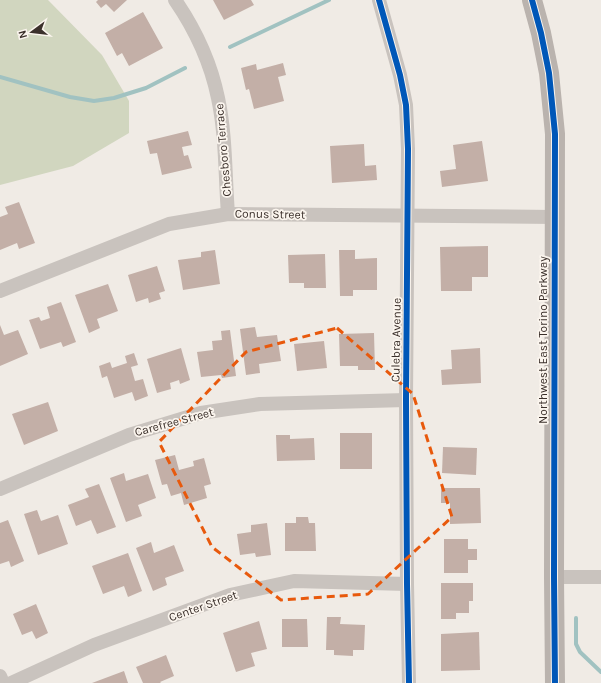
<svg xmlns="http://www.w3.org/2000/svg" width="601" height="683" viewBox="0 0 601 683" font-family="Karla,sans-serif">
  <rect width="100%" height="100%" fill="#f0ebe5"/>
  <!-- green -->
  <polygon fill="#d1d6bf" points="0,0 48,0 102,55 129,101 129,133 73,166 0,185"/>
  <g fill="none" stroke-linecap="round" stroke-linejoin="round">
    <!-- stream -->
    <g stroke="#a1c2c1" stroke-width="4">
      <polyline points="230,47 329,0"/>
      <polyline points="0,77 70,97 94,101 114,98 146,88 185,68"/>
      <polyline points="576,618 576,644 580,652 601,672"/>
    </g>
  </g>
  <!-- building -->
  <g fill="#c3afa7">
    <polygon points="98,0 127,0 114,12 106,4 101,8 96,2"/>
    <polygon points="213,0 251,0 254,5 224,20"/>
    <polygon points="143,12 163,48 129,66 122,53 117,56 105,33"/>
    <polygon points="283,63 286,75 278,77 284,101 254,109 249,89 246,90 241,68 256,64 257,70"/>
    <polygon points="188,131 192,145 182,147 184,156 188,155 192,168 162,175 157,153 150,154 147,141"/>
    <polygon points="482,141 488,181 442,187 440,171 456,169 453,145"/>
    <polygon points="364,144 365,166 376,165 377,180 332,183 330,146"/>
    <polygon points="19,202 35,243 19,249 17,243 0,250 0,217 8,214 5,207"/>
    <polygon points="488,246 488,277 472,277 472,291 441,291 440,247"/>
    <polygon points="215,250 220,284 183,290 178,260 201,257 201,252"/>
    <polygon points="339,250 355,250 355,259 377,258 377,290 353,290 353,296 340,296"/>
    <polygon points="325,254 326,288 304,288 304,283 289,283 288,255"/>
    <polygon points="157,266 165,291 159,293 161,299 149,303 148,298 136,302 128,275"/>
    <polygon points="108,284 118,311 97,319 100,328 89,333 75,295"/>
    <polygon points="61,302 76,342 63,347 61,342 40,349 29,320 39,317 41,321 50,318 47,307"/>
    <polygon points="0,325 4,335 18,330 28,354 0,366"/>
    <polygon points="255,327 257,337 277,335 281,361 259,364 260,373 246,375 240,329"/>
    <polygon points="230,330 236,376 222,378 221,375 201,377 197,352 213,350 212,341 222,340 221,331"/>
    <polygon points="374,333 375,370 358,370 358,366 340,366 339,334"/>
    <polygon points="324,341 327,368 297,371 294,344"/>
    <polygon points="181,348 190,380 180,384 179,380 170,383 171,389 157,393 147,359"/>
    <polygon points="480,348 481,383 442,385 441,370 452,369 451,350"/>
    <polygon points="134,353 138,365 131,367 135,381 143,379 148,396 135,401 132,392 114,398 107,376 102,378 99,366 110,362 112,368 127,363 125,356"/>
    <polygon points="48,402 58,431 24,445 12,414"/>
    <rect x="340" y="433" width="32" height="36"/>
    <polygon points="276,435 290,435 290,439 314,438 315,460 277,461"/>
    <polygon points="443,447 477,448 476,475 442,473"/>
    <polygon points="175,455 179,470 194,466 193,461 204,458 211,484 204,486 207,498 184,505 181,493 171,496 167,484 162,485 155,460"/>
    <polygon points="124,473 126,481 148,474 156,498 138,505 142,516 126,522 110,478"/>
    <polygon points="99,484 116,527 97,534 91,520 76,526 68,505 89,497 85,489"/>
    <polygon points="441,488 480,488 481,523 450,524 450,503 441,503"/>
    <polygon points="37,510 41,521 58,515 68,544 38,555 24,514"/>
    <polygon points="296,517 308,517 309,523 315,523 316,551 285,551 285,523 296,523"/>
    <polygon points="8,520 24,561 11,567 9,561 0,564 0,523"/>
    <polygon points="267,523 271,555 256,557 255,553 240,555 237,534 251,532 251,525"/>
    <polygon points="444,539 468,539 468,549 477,549 477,560 468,560 468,573 444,573"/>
    <polygon points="151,542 154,553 174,545 184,571 165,578 167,585 153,591 136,548"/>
    <polygon points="128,553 142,591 128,597 124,586 103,594 92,566"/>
    <polygon points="441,583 473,583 473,601 469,601 469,613 456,613 456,619 441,619"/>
    <polygon points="36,604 48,633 36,639 32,631 22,635 13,614"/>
    <polygon points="327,617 341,617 340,624 365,625 364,650 353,650 353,656 334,655 334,650 326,650"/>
    <polygon points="282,619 307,619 308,647 282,647"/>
    <polygon points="259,621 267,649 251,653 255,666 236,672 223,633"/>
    <polygon points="479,632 480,670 441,671 441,634"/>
    <polygon points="166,655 174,676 160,682 161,683 143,683 136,667"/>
    <polygon points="124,671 128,683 92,683"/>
  </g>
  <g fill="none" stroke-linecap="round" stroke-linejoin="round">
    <!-- street -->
    <g stroke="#c9c3be" stroke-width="14">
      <path d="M175,0c20,29 36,64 43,98 8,37 7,78 10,116"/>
      <polyline points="379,0 400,75 406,105 408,149 406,400 407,584 409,683"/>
      <polyline points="0,291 169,224 228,214 554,217"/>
      <polyline points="0,489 129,435 201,413 260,404 406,400"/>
      <polyline points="554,577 601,577"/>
      <polyline points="0,676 3,683"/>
      <polyline points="11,683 94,645 230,595 294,581 407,584"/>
    </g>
    <!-- secondary -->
    <polyline stroke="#bab3ae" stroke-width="20" points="532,0 541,33 549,73 555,134 554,577 555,683"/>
    <defs>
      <g id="cycleway">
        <polyline points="379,0 400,75 406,105 408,149 406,400 407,584 409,683"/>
        <polyline points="532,0 541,33 549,73 555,134 554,577 555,683"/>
      </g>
    </defs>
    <!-- cycleway casing -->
    <use href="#cycleway" stroke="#fbf5ee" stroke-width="8"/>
    <!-- cycleway -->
    <use href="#cycleway" stroke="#0057b8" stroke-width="6"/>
  </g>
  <!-- marked area -->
  <path fill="none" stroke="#e8590c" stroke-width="3" stroke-dasharray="8 5" stroke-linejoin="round" d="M337,328l76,66 39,123 -84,77 -87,6 -69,-53 -53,-105 87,-90z"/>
  <g text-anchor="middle" stroke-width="3.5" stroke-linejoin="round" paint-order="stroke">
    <!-- street labels -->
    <g font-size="12" fill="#3b302b" stroke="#fbf5ee">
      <text transform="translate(223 150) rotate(-95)" y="4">Chesboro Terrace</text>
      <text transform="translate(270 214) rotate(1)" y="4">Conus Street</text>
      <text transform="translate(396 340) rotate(-89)" y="4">Culebra Avenue</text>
      <text transform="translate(543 340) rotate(-90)" y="4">Northwest East Torino Parkway</text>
      <text transform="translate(174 422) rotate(-15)" y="4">Carefree Street</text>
      <text transform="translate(203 606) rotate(-19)" y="4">Center Street</text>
    </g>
  </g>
  <!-- north arrow -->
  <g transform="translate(32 32) rotate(255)" stroke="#fbf5ee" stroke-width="3" paint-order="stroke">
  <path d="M0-3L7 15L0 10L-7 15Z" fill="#3b302b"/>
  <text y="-6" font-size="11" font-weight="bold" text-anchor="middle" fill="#3b302b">N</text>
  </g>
</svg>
